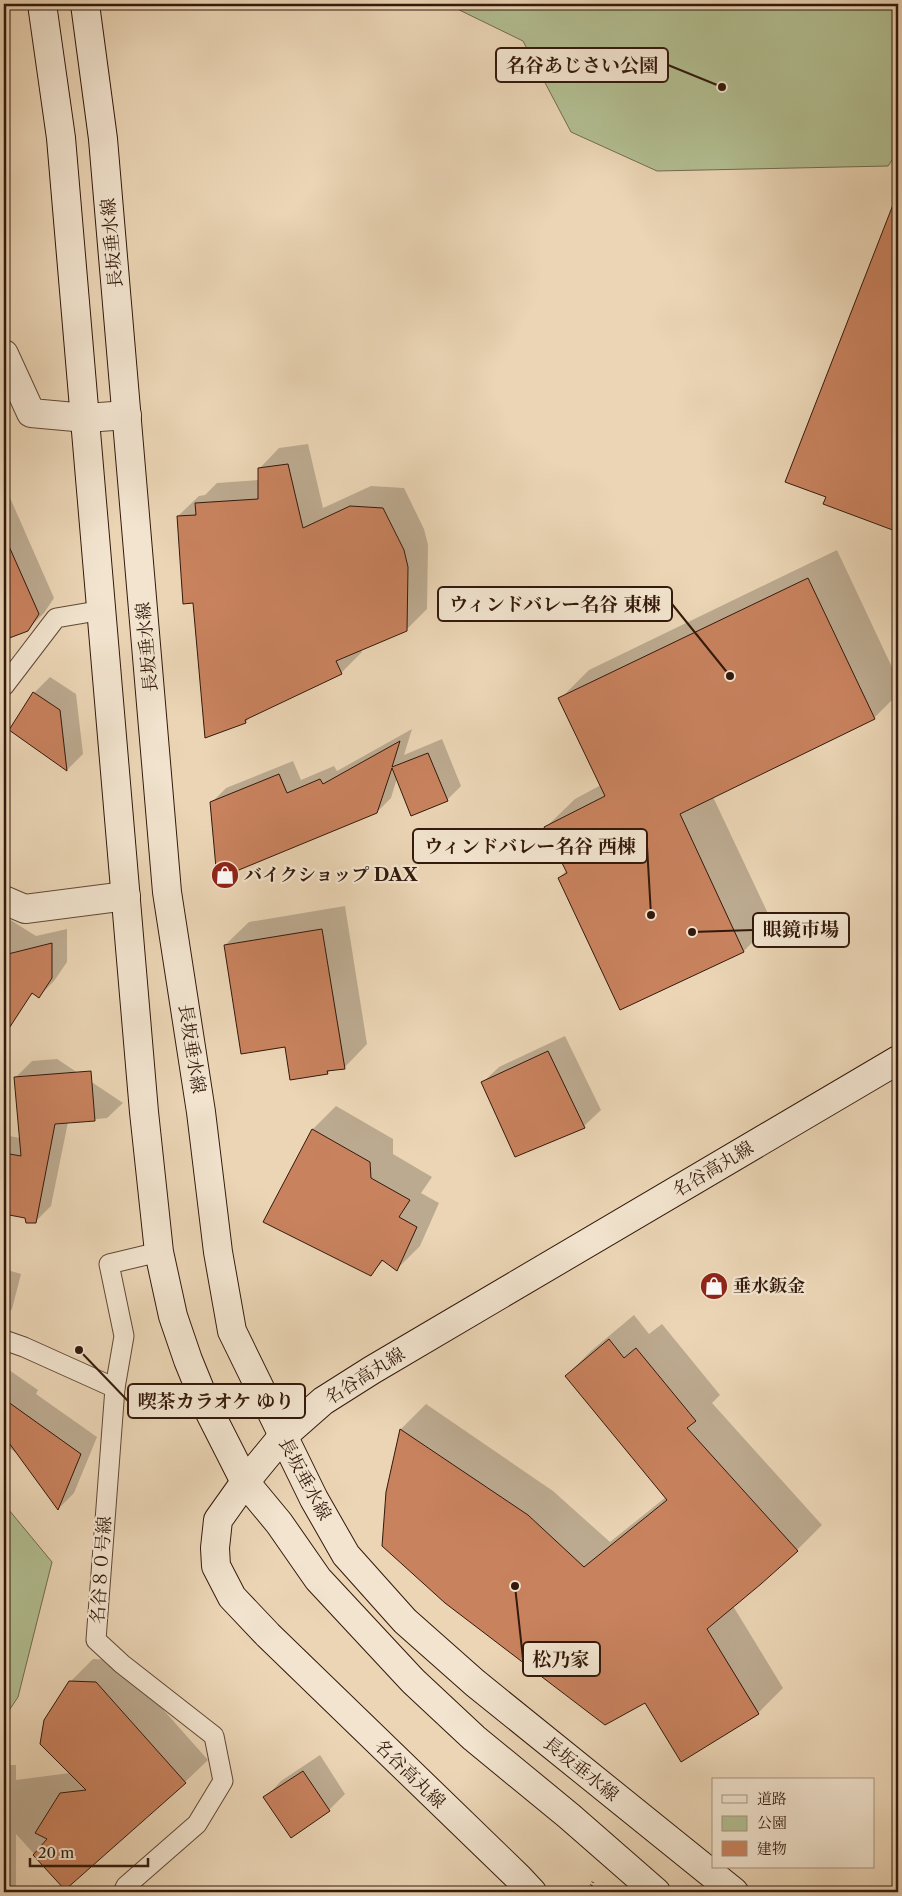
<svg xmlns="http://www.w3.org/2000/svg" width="902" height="1896" viewBox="0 0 902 1896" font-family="'Libre Caslon Text','Noto Serif JP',serif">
  <rect width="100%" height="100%" fill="#ebd5b5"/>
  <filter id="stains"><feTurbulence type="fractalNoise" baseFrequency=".004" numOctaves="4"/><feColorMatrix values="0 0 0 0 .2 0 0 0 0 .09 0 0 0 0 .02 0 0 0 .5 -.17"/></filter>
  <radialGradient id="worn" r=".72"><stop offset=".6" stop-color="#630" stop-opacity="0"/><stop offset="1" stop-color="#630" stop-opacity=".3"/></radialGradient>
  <!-- green -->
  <g fill="#b2be91" stroke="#726c4e">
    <polygon points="447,4 898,4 898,151 888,166 657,171 571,132 523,41"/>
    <polygon points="4,1504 52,1562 18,1697 4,1718"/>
  </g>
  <!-- shadow -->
  <g fill="#0003">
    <polygon points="898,198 898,531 825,503 896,201"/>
    <polygon points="308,444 323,508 371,486 404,488 424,529 428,545 427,609 406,630 360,649 362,652 341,673 253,714 246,722 206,737 194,602 178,516 199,496 205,495 217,483 259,480 259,469 279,448"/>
    <polygon points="4,484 54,598 44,613 28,629 4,639"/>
    <polygon points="837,550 898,680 898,694 874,718 713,797 772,922 744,951 621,1009 559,878 567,870 546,827 575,799 601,785 560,699 589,670"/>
    <polygon points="50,677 76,694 83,754 67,770 10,730 34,693"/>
    <polygon points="412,729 404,755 442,739 461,786 447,800 397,778 391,798 377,812 211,803 226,788 293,761 301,780 334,766 337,771"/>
    <polygon points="345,906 367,1044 344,1068 331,1070 327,1073 286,1046 225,945 249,922"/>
    <polygon points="4,916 36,936 67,929 67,962 54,981 39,996 34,993 28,998 4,981"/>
    <polygon points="565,1036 601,1110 584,1126 516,1156 482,1083 499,1067"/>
    <polygon points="57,1059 123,1103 107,1118 68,1122 51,1206 35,1222 27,1217 4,1213 4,1135 20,1138 16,1077 32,1061"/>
    <polygon points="336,1106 393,1139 393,1154 432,1177 421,1193 439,1203 420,1246 397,1269 384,1260 371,1274 313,1129"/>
    <polygon points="4,1269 21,1274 12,1309 4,1317"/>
    <polygon points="634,1315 649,1334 662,1324 720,1395 712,1403 822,1525 797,1550 733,1606 783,1688 758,1713 682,1760 646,1701 387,1493 401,1429 426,1404 553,1491 610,1542 666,1497 566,1376 591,1351"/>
    <polygon points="9,1370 38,1390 36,1394 97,1437 74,1493 59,1508 19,1455 4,1444 4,1375"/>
    <polygon points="93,1659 119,1660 208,1760 185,1782 65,1888 16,1834 16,1892 4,1892 4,1765 16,1765 16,1780 70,1773 70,1682"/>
    <polygon points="320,1755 345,1794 329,1810 265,1798 281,1781"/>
    <polygon points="898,1884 898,1892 890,1892"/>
  </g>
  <!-- building -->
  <g fill="#c8825e" stroke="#33190c">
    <polygon points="896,197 898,197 898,532 823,504 826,497 785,482"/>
    <polygon points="288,464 303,528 350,506 383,508 404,550 408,567 407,631 336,661 342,674 245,720 246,723 205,738 193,603 183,604 177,516 196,515 195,503 258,499 258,468"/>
    <polygon points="4,535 39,614 28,631 4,640"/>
    <polygon points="808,578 875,719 680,814 744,952 620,1010 558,878 567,873 544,827 605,796 558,698"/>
    <polygon points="33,692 60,710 67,771 9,730"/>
    <polygon points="400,741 392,767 428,753 448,801 411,816 392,768 377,813 217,879 210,802 279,774 287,793 320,779 323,784"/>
    <polygon points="322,929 345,1069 327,1071 328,1074 290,1080 285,1047 241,1054 224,945"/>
    <polygon points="52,943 52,978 39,998 32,993 4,1036 4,955"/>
    <polygon points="548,1051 585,1128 515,1157 481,1082"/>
    <polygon points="91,1071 95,1121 55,1124 36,1223 26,1223 25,1218 4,1214 4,1153 21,1156 14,1077"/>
    <polygon points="312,1129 370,1162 371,1178 410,1200 399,1217 417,1227 397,1271 382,1260 371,1276 263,1222"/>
    <polygon points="609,1339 624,1358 636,1348 696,1421 687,1428 798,1551 761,1584 707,1629 759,1714 681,1762 645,1703 605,1725 445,1603 382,1546 386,1492 400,1429 528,1515 584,1567 667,1500 565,1376"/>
    <polygon points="4,1399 81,1454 58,1510 4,1436"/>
    <polygon points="69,1681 96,1682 186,1783 65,1890 33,1855 47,1839 35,1833 60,1793 86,1790 40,1744 44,1720"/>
    <polygon points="303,1771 330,1811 291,1838 263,1797"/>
  </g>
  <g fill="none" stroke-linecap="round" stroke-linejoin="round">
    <defs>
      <g id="lane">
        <polyline points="4,686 56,618 103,610"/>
        <polyline points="4,1340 24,1347 115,1388"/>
        <polyline points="123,1892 126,1886 197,1824 223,1781 214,1736 122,1664 96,1640 115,1388 124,1336 109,1264 159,1252"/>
      </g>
      <g id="street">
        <polyline points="4,354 31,413 86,418 127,415"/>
        <polyline points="4,900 25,909 126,896"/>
      </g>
      <g id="secondary">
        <polyline points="42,4 61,138 144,1112 159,1252 173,1316 188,1360 208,1409 245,1482 279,1523 318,1579 413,1681 474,1738 569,1816 656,1892"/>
        <polyline points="85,4 103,139 167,892 201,1112 218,1252 232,1331 314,1499 346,1555 405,1621 475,1683 734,1892"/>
        <polyline points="532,1892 518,1877 268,1635 232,1597 216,1566 215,1548 218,1520 245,1482 282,1437 323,1401 372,1370 898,1060"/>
      </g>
    </defs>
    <!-- lane casing -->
    <use href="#lane" stroke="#614836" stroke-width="21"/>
    <!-- street casing -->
    <use href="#street" stroke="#614836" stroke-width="30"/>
    <!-- secondary casing -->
    <use href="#secondary" stroke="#33190c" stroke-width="30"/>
    <!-- path -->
    <polyline stroke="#33190c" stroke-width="3" stroke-dasharray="1 2.5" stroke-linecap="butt" points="588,1892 593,1882"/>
    <!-- lane -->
    <use href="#lane" stroke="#f2e4cf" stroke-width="19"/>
    <!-- street -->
    <use href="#street" stroke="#f2e4cf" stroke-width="28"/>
    <!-- secondary -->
    <use href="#secondary" stroke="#f2e4cf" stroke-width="28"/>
  </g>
  <!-- icons -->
  <defs>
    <symbol id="shop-disc" viewBox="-11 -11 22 22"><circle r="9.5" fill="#8f2418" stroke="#f2e4cf"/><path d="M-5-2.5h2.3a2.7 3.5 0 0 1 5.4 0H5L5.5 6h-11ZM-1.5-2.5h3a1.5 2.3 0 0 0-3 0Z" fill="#fff"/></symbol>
  </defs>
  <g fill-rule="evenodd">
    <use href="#shop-disc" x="209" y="859" width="32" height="32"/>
    <use href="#shop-disc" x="698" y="1270" width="32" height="32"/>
  </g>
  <g text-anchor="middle" stroke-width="4.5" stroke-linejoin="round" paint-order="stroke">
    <!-- street labels -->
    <g font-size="18" fill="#33190c" stroke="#f2e4cf">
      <text transform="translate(112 243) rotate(-95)" y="6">長坂垂水線</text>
      <text transform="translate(147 647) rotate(-95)" y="6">長坂垂水線</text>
      <text transform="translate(192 1049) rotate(81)" y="6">長坂垂水線</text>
      <text transform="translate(713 1169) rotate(-31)" y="6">名谷高丸線</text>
      <text transform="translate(365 1376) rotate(-32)" y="6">名谷高丸線</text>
      <text transform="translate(305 1479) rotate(62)" y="6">長坂垂水線</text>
      <text transform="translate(101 1570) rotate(-86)" y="6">名谷８０号線</text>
      <text transform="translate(581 1769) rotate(39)" y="6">長坂垂水線</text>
      <text transform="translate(410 1774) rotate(44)" y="6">名谷高丸線</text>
    </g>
    <!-- poi labels -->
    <g font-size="18" font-weight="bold" fill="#33190c" stroke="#f2e4cf" text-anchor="start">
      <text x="244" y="881">バイクショップ DAX</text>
      <text x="733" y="1292">垂水鈑金</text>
    </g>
  </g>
  <!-- callouts -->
  <path fill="none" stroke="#33190c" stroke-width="2" d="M722 87L668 65M730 676L672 604M651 915L647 846M692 932L753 930M79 1350L128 1401M515 1586L523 1659"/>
  <g fill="#33190c" stroke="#f2e4cf" stroke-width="2">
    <circle cx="722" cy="87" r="5"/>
    <circle cx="730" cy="676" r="5"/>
    <circle cx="651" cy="915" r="5"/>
    <circle cx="692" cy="932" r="5"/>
    <circle cx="79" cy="1350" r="5"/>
    <circle cx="515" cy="1586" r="5"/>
  </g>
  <g fill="#f2e4cf" stroke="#33190c" stroke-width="2">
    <rect x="496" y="48" width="172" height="34" rx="5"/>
    <rect x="438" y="587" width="234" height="34" rx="5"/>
    <rect x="413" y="829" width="234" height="34" rx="5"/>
    <rect x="753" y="913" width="96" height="34" rx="5"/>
    <rect x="128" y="1384" width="177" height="34" rx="5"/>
    <rect x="523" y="1642" width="77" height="34" rx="5"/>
  </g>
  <g font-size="19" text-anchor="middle" font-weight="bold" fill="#33190c">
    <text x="582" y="72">名谷あじさい公園</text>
    <text x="555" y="611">ウィンドバレー名谷 東棟</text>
    <text x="530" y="853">ウィンドバレー名谷 西棟</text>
    <text x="801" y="936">眼鏡市場</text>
    <text x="216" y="1408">喫茶カラオケ ゆり</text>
    <text x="561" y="1666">松乃家</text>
  </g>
  <!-- margin -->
  <rect width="902" height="1896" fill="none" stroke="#ebd5b5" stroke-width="20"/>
  <rect x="5" y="5" width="892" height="1886" fill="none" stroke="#33190c" stroke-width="2.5"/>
  <rect x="10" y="10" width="882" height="1876" fill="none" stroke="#33190c"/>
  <!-- legend -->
  <rect x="712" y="1778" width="162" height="90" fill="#f2e4cf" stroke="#a69381"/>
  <rect x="722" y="1795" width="25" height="8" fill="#f2e4cf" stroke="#a69381"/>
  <text x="757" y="1804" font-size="15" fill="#33190c">道路</text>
  <rect x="722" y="1816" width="25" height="15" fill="#b2be91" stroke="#a69381"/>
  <text x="757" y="1828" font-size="15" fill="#33190c">公園</text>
  <rect x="722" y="1841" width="25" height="15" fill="#c8825e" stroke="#a69381"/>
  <text x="757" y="1854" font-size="15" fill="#33190c">建物</text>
  <!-- scale -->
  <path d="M30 1858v8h118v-8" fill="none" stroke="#33190c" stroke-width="2.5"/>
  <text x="38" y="1858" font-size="15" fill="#33190c" stroke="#f2e4cf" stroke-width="4" paint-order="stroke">20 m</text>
  <rect width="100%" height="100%" filter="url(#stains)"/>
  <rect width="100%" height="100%" fill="url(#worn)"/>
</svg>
